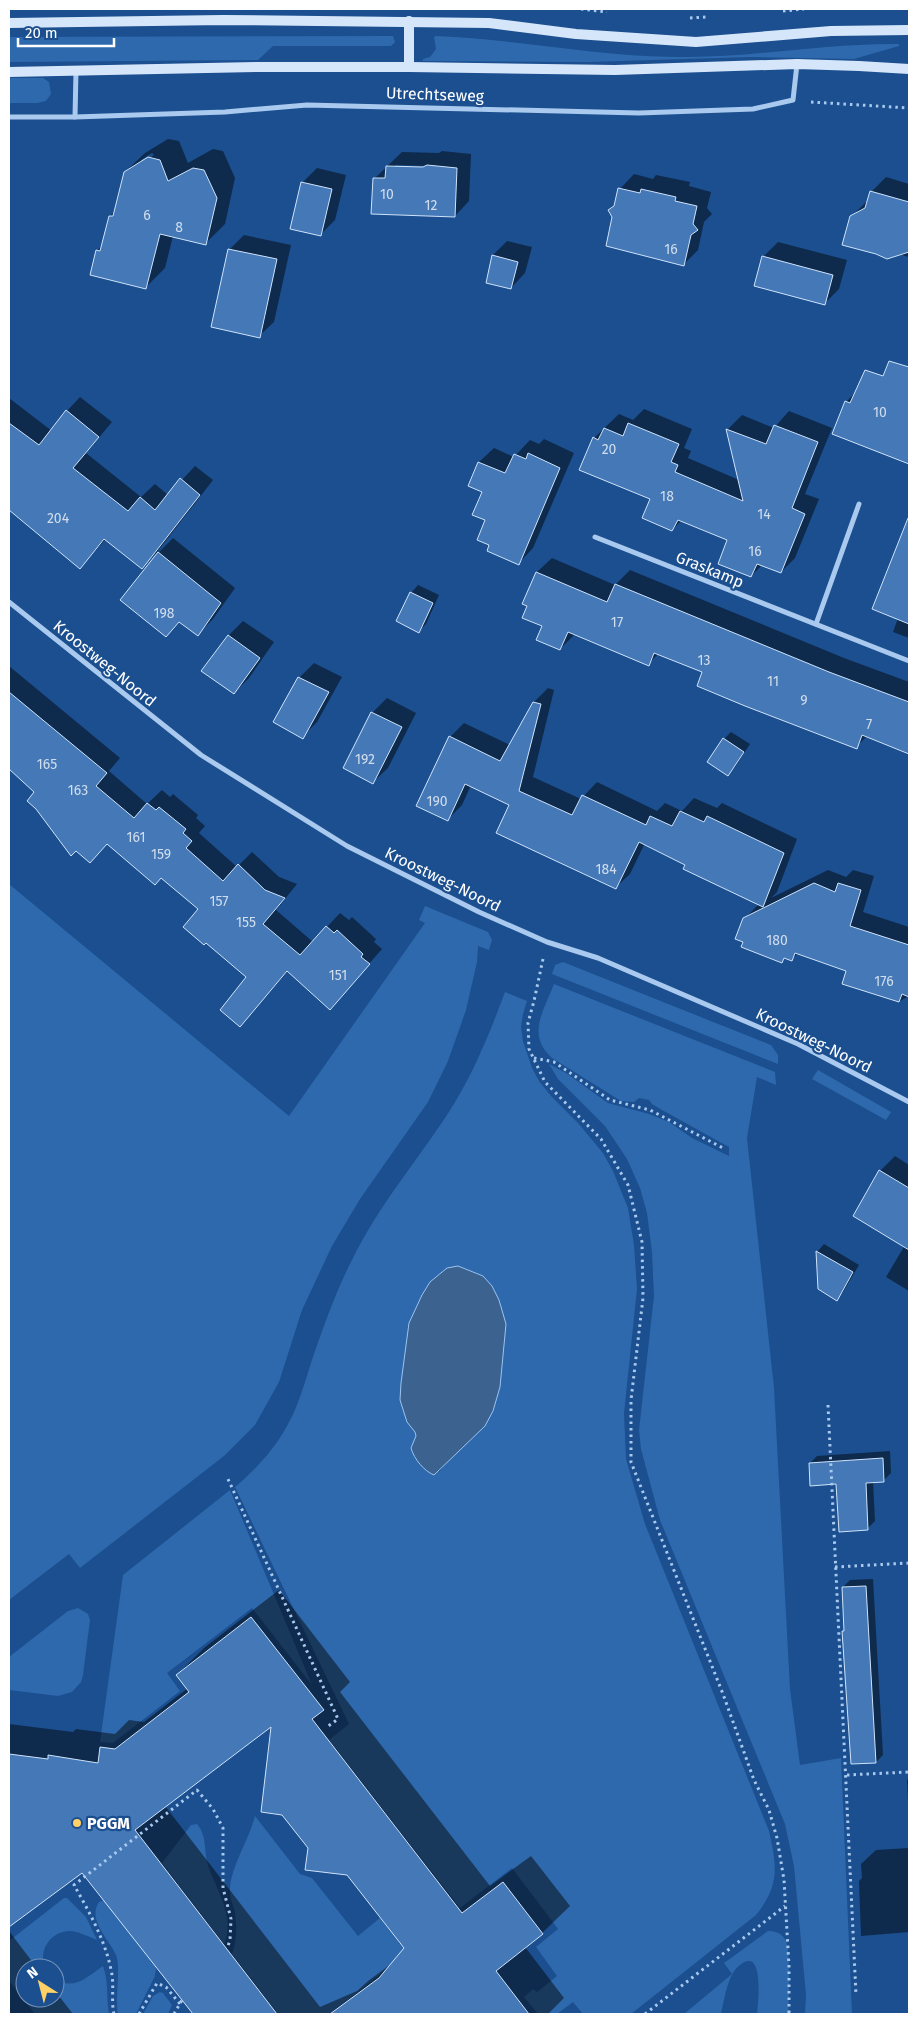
<svg xmlns="http://www.w3.org/2000/svg" width="918" height="2023" viewBox="0 0 918 2023" font-family="'Fira Sans',sans-serif">
  <rect width="100%" height="100%" fill="#1b4f8f"/>
  <!-- green -->
  <g fill="#2e69ad" fill-rule="evenodd">
    <polygon points="393,36 395,42 391,46 273,46 258,60 9,62 9,37"/>
    <path d="M436,36c82,3 161,21 243,21 74,1 146,-14 220,-13v2l-45,13 -104,-2 -161,5 -166,-1v-2l7,-2 6,-8 -2,-12z"/>
    <polygon points="9,78 43,78 49,82 51,94 46,101 37,103 9,103"/>
    <polygon points="9,884 289,1116 425,923 419,920 425,906 488,932 492,940 489,950 478,946 477,962 466,1010 448,1061 428,1102 360,1199 332,1246 302,1310 279,1382 255,1425 224,1456 80,1568 69,1554 9,1600"/>
    <polygon points="563,962 771,1045 778,1055 778,1064 552,974 555,965"/>
    <path d="M554,984l221,88 1,13 -19,-8 -10,61 27,250 16,301 10,76 41,-7 11,256h-47l1,-19 -12,-129 -9,-42 -125,-304 -19,-71 -2,-19 15,-134 -2,-44 -5,-39 -7,-25 -13,-29 -22,-33 -47,-47 -9,-15 17,9 42,30 41,11 20,8 23,16 37,18v-9l-67,-37 -10,-6 -3,-4 -10,-2 -5,4 -13,-1 -69,-43c-26,-23 -8,-48 2,-74z"/>
    <path d="M505,992l22,9 -4,13 -2,13 2,14 9,27 7,13 12,15 27,27 25,30 10,18 15,37 6,37 3,44 -13,124 2,46 19,65 124,307c8,36 11,54 -13,84l-125,99h-48l-10,-12 -16,12h-19l-14,-17 9,-8 4,3 20,-16 -21,-29 22,-18 -46,-61 -52,40 -131,-168 20,-16 -114,-237c21,-18 40,-38 53,-63 11,-19 17,-43 24,-64 12,-35 24,-69 41,-102 25,-51 63,-96 94,-143 25,-38 42,-80 58,-123zM447,1268h17l19,8 2,150 -37,35 -9,11 -23,-36 -15,-53 29,-101z"/>
    <polygon points="818,1070 891,1112 886,1120 812,1079"/>
    <polygon points="230,1490 312,1685 252,1608 167,1673 180,1691 113,1743 100,1742 123,1575"/>
    <polygon points="78,1608 88,1614 90,1620 83,1675 81,1682 72,1692 58,1696 9,1690 9,1657 68,1611"/>
    <path d="M255,1816l45,58 12,4 46,58 22,-18 27,35 -77,61h-52l-46,-60c5,-13 5,-28 3,-42 -2,-7 -6,-15 -5,-23 1,-23 19,-49 25,-73z"/>
    <path d="M197,1824c10,11 7,28 11,41 8,25 28,52 16,79l-62,-81 29,-38z"/>
    <path d="M64,1898h3l19,19 11,23c-8,-3 -19,-9 -27,-9 -20,0 -32,20 -25,37h-20v30h30v-19c19,12 32,-2 48,-13 6,16 3,32 6,48h-74l-26,-33v-40z"/>
    <path d="M104,1900l52,67 -1,9 -19,38h-18c-3,-16 3,-46 -2,-59 -7,-16 -29,-35 -17,-53z"/>
    <path d="M768,1931c7,0 13,2 17,8 6,10 4,62 3,75h-31c1,-9 6,-55 -9,-53 -6,1 -12,7 -15,12 -6,9 -10,31 -12,41h-37l48,-40 -8,-11z"/>
    <polygon points="160,1992 163,1993 172,2005 168,2014 143,2014 153,1996"/>
  </g>
  <!-- water -->
  <path fill="#3c6290" stroke="#9cc4f0" d="M458,1266l25,10 9,10 7,14 7,24 -6,63 -7,24 -8,15 -51,49c-10,-4 -20,-16 -23,-27l5,-12 -1,-4 -8,-10 -7,-22 1,-17 8,-60 13,-28 8,-13 17,-14z"/>
  <!-- shadow -->
  <g fill="#0007" fill-rule="evenodd">
    <path d="M168,139l11,2 9,22 25,-14 10,2 12,27 -10,46 -19,19 -33,-7 -8,32 -19,19 -49,-36 6,-7 7,-28 6,-6 9,-38 20,-19zM152,153l2,2 -13,8v-3z"/>
    <path d="M442,151l29,3 -2,47 -14,15 -80,-38 27,-26 37,1zM396,165l33,1v3l-35,-2z"/>
    <polygon points="317,168 346,175 335,220 320,235 302,183"/>
    <polygon points="634,174 653,179 656,175 690,182 689,186 711,192 707,208 712,214 704,222 698,250 683,265 616,204 620,189"/>
    <polygon points="886,177 909,184 908,257 900,254 851,217 868,200 871,192"/>
    <polygon points="244,235 291,245 274,322 259,336 229,250"/>
    <polygon points="507,241 532,247 525,273 511,288 493,255"/>
    <polygon points="778,242 847,260 839,289 824,304 763,257"/>
    <polygon points="870,378 909,393 909,463 833,433 846,402"/>
    <polygon points="80,397 112,422 86,453 141,497 155,484 168,495 195,466 213,480 157,552 158,553 173,538 235,588 213,619 198,634 180,622 166,635 156,553 142,567 106,539 80,567 40,528 9,504 9,398 52,431 67,411"/>
    <polygon points="644,409 692,429 684,448 691,451 688,458 739,480 728,429 742,415 774,428 789,411 832,428 805,494 819,499 795,558 781,572 762,565 751,576 729,540 682,520 672,530 652,499 594,438 619,414 633,420"/>
    <polygon points="544,439 574,453 533,548 519,563 490,544 484,491 470,485 479,462 494,448 514,457 530,440 539,444"/>
    <polygon points="909,537 909,638 893,632 898,618 896,550"/>
    <polygon points="552,558 615,585 630,570 844,658 909,682 909,753 867,736 856,747 704,671 659,653 648,664 575,634 560,649 529,606 523,603 537,572"/>
    <polygon points="418,585 439,595 426,624 419,631 411,593"/>
    <polygon points="243,621 274,642 249,678 234,693 229,635"/>
    <polygon points="314,663 342,677 317,722 302,737 299,678"/>
    <polygon points="9,666 120,758 109,771 147,804 162,790 170,797 173,794 198,815 196,818 205,826 199,833 237,867 252,852 279,877 297,884 276,910 313,942 340,913 349,920 352,917 376,939 374,942 382,949 330,1008 288,971 240,1025 248,977 200,909 161,877 108,843 90,861 36,792 9,767 9,758 12,754 9,752"/>
    <polygon points="548,688 554,690 533,777 581,799 597,782 657,811 665,803 682,811 694,798 717,808 722,803 797,839 777,892 771,898 828,870 846,877 853,870 874,876 863,912 909,927 909,996 900,1001 844,983 847,970 798,953 792,959 786,957 781,962 745,941 744,919 759,904 645,843 630,874 616,887 511,805 471,785 462,805 448,819 450,737 464,723 510,745 534,702"/>
    <polygon points="387,698 416,713 388,768 373,782 344,768 373,712"/>
    <polygon points="731,732 750,744 735,767 728,774 709,762 724,739"/>
    <polygon points="895,1156 909,1165 909,1291 886,1277 905,1245 880,1171"/>
    <polygon points="824,1244 859,1265 843,1292 836,1299 819,1288 818,1251"/>
    <polygon points="890,1451 891,1473 884,1480 873,1481 875,1521 868,1528 837,1483 810,1463 817,1456"/>
    <polygon points="873,1579 883,1755 876,1762 844,1631 845,1629 843,1587 850,1580"/>
    <path d="M279,1590l71,92 -10,10 150,194 41,-30 39,50 -28,27 -17,14 39,51 -16,16h-101l-3,-4 -6,4h-243l-113,-143 -73,56v-203l64,8 3,-3 39,5 14,-14 15,2 44,-34 -11,-13 27,-27zM273,1724l36,123 39,27 57,74 -10,13 -27,20 -11,10 -37,16 -155,-201z"/>
    <polygon points="909,1777 909,1823 907,1780"/>
    <polygon points="909,1848 909,1932 861,1936 859,1881 862,1878 861,1864 876,1850"/>
    <polygon points="9,1931 37,1968 25,1968 25,1998 55,1998 55,1991 73,2014 9,2014"/>
  </g>
  <!-- building -->
  <g fill="#4478b7" stroke="#cfe3fa">
    <polygon points="148,157 160,160 168,181 193,168 204,170 217,198 206,245 160,234 146,289 90,275 96,250 100,251 109,216 113,216 124,172"/>
    <polygon points="427,165 457,168 455,217 371,214 373,178 385,178 386,166 423,167"/>
    <polygon points="301,182 332,189 321,236 290,229"/>
    <polygon points="618,188 640,193 641,189 676,197 675,201 697,206 693,224 698,230 691,235 684,266 606,246 612,217 608,210 614,206"/>
    <polygon points="870,191 909,202 909,252 887,259 876,254 842,245 850,216 865,208"/>
    <polygon points="228,249 277,259 260,338 211,327"/>
    <polygon points="492,255 518,262 511,289 486,283"/>
    <polygon points="762,256 833,275 825,305 754,286"/>
    <polygon points="889,361 909,367 909,464 832,434 845,401 850,403 865,370 883,376"/>
    <polygon points="66,410 99,437 73,468 128,511 140,497 155,510 180,478 200,495 142,569 104,539 80,569 9,510 9,423 39,445"/>
    <polygon points="628,423 679,444 671,462 678,465 675,472 743,501 726,429 766,444 774,425 818,442 792,508 805,514 781,573 757,564 751,577 718,564 727,540 678,520 672,531 642,518 650,499 579,470 593,437 598,440 604,428 623,436"/>
    <polygon points="528,453 560,468 519,565 487,551 489,545 477,540 485,520 472,515 482,492 468,486 478,462 505,473 514,454 526,459"/>
    <polygon points="908,518 909,518 909,624 872,609"/>
    <polygon points="158,552 221,603 198,636 179,622 166,637 120,600"/>
    <polygon points="536,572 607,602 615,584 829,672 909,702 909,754 862,735 857,749 745,706 697,686 702,672 654,653 649,666 568,632 560,650 536,640 542,626 522,618 527,606 522,604"/>
    <polygon points="410,592 433,603 419,633 396,621"/>
    <polygon points="228,635 260,658 234,694 201,671"/>
    <polygon points="298,677 329,692 303,739 273,722"/>
    <polygon points="9,692 107,773 96,786 134,818 147,803 156,810 159,807 186,829 183,833 192,841 186,848 223,881 238,864 265,890 285,898 263,924 300,955 326,926 334,933 337,930 363,954 361,957 370,964 330,1010 287,971 240,1027 220,1010 246,977 206,943 204,945 183,927 198,909 161,878 155,885 107,844 90,863 76,851 71,856 36,809 27,801 34,792 9,769"/>
    <polygon points="533,702 541,704 519,791 572,815 582,795 646,825 650,816 672,826 680,811 704,822 707,816 784,853 763,907 683,869 685,865 639,842 616,889 496,833 509,805 465,784 448,821 416,806 449,736 500,761"/>
    <polygon points="371,712 402,727 373,784 343,768"/>
    <polygon points="723,738 744,752 728,776 707,762"/>
    <polygon points="814,883 835,892 838,883 861,890 850,926 909,945 909,997 902,994 899,1002 842,984 846,971 795,953 792,961 784,958 782,963 741,947 743,942 735,939 743,918"/>
    <polygon points="879,1170 909,1188 909,1250 853,1216"/>
    <polygon points="816,1251 853,1272 837,1301 818,1289"/>
    <polygon points="883,1458 884,1482 866,1483 868,1530 839,1532 836,1484 810,1486 809,1463"/>
    <polygon points="866,1586 876,1763 851,1764 842,1631 844,1631 842,1587"/>
    <polygon points="251,1617 324,1710 312,1719 462,1913 503,1882 543,1934 496,1971 529,2014 330,2014 379,1978 404,1948 347,1875 305,1870 308,1848 282,1815 261,1812 271,1727 135,1830 277,2014 193,2014 82,1873 9,1927 9,1754 48,1759 48,1755 98,1763 100,1747 115,1749 189,1692 176,1675"/>
  </g>
  <g fill="none" stroke-linecap="round" stroke-linejoin="round">
    <!-- path -->
    <g stroke="#a9c9ee" stroke-width="3" stroke-dasharray="2.5 4" stroke-linecap="butt">
      <polyline points="581,9 607,12"/>
      <polyline points="783,11 804,9"/>
      <polyline points="690,18 707,17"/>
      <polyline points="811,102 909,108"/>
      <polyline points="543,959 534,1001 528,1023 529,1049 545,1082 601,1139 628,1185 642,1242 643,1298 631,1400 631,1462 723,1694 754,1780 769,1810 777,1838 784,1880 789,1966 789,2014"/>
      <polyline points="534,1058 554,1062 610,1100 650,1110 725,1149"/>
      <polyline points="828,1405 856,1995"/>
      <polyline points="228,1479 338,1719 327,1727"/>
      <polyline points="835,1567 909,1563"/>
      <polyline points="847,1775 909,1772"/>
      <path d="M114,2014c-3,-13 0,-26 -2,-39 -5,-31 -22,-62 -38,-90l123,-95 16,19 10,19v60l8,31 -1,21 -3,9"/>
      <polyline points="139,2014 157,1983 166,1987 180,2004"/>
      <polyline points="174,2014 182,2000"/>
      <polyline points="645,2014 785,1906"/>
    </g>
    <!-- street -->
    <g stroke="#a9c9ee" stroke-width="5">
      <polyline points="9,117 75,117 225,112 307,105 639,113 753,109 793,100 797,64"/>
      <polyline points="75,117 76,71"/>
      <polyline points="595,537 909,661"/>
      <polyline points="9,602 201,755 347,846 479,912 547,942 598,958 798,1044 909,1102"/>
      <polyline points="816,624 859,504"/>
    </g>
    <!-- secondary -->
    <g stroke="#d6e6fa" stroke-width="10">
      <polyline points="9,23 223,20 489,23 576,34 696,42 831,31 909,30"/>
      <polyline points="409,67 409,21"/>
      <polyline points="9,72 258,67 409,67 615,70 797,64 859,66 909,69"/>
    </g>
  </g>
  <!-- markers -->
  <circle fill="#ffd166" stroke="#1b4f8f" stroke-width="2" cx="77" cy="1823" r="5"/>
  <g text-anchor="middle" stroke-width="4.5" stroke-linejoin="round" paint-order="stroke">
    <!-- number labels -->
    <g font-size="14" fill="#d0dded">
      <text x="387" y="199">10</text>
      <text x="431" y="210">12</text>
      <text x="147" y="220">6</text>
      <text x="179" y="232">8</text>
      <text x="671" y="254">16</text>
      <text x="880" y="417">10</text>
      <text x="609" y="454">20</text>
      <text x="667" y="501">18</text>
      <text x="764" y="519">14</text>
      <text x="58" y="523">204</text>
      <text x="755" y="556">16</text>
      <text x="164" y="618">198</text>
      <text x="617" y="627">17</text>
      <text x="704" y="665">13</text>
      <text x="773" y="686">11</text>
      <text x="804" y="705">9</text>
      <text x="869" y="729">7</text>
      <text x="365" y="764">192</text>
      <text x="47" y="769">165</text>
      <text x="78" y="795">163</text>
      <text x="437" y="806">190</text>
      <text x="136" y="842">161</text>
      <text x="161" y="859">159</text>
      <text x="606" y="874">184</text>
      <text x="219" y="906">157</text>
      <text x="246" y="927">155</text>
      <text x="777" y="945">180</text>
      <text x="338" y="980">151</text>
      <text x="884" y="986">176</text>
    </g>
    <!-- street labels -->
    <g font-size="16" fill="#fff" stroke="#1b4f8f">
      <text transform="translate(435 94) rotate(2)" y="6">Utrechtseweg</text>
      <text transform="translate(710 569) rotate(22)" y="6">Graskamp</text>
      <text transform="translate(105 663) rotate(39)" y="6">Kroostweg-Noord</text>
      <text transform="translate(443 879) rotate(26)" y="6">Kroostweg-Noord</text>
      <text transform="translate(814 1040) rotate(26)" y="6">Kroostweg-Noord</text>
    </g>
    <!-- poi labels -->
    <g font-size="16" font-weight="bold" fill="#fff" stroke="#1b4f8f" text-anchor="start">
      <text x="87" y="1829">PGGM</text>
    </g>
  </g>
  <!-- border -->
  <rect width="918" height="2023" fill="none" stroke="#ffffff" stroke-width="20"/>
  <!-- north arrow -->
  <g transform="translate(40 1983) rotate(324)"><circle r="24" fill="#1b4f8f" stroke="#7695bc"/>
  <path d="M0-4L9 19L0 12L-9 19Z" fill="#ffd166"/>
  <text y="-8" font-size="14" font-weight="bold" text-anchor="middle" fill="#ffffff">N</text>
  </g>
  <!-- scale -->
  <path d="M18 38v8h96v-8" fill="none" stroke="#ffffff" stroke-width="2.5"/>
  <text x="25" y="38" font-size="15" fill="#ffffff" stroke="#1b4f8f" stroke-width="4" paint-order="stroke">20 m</text>
</svg>
